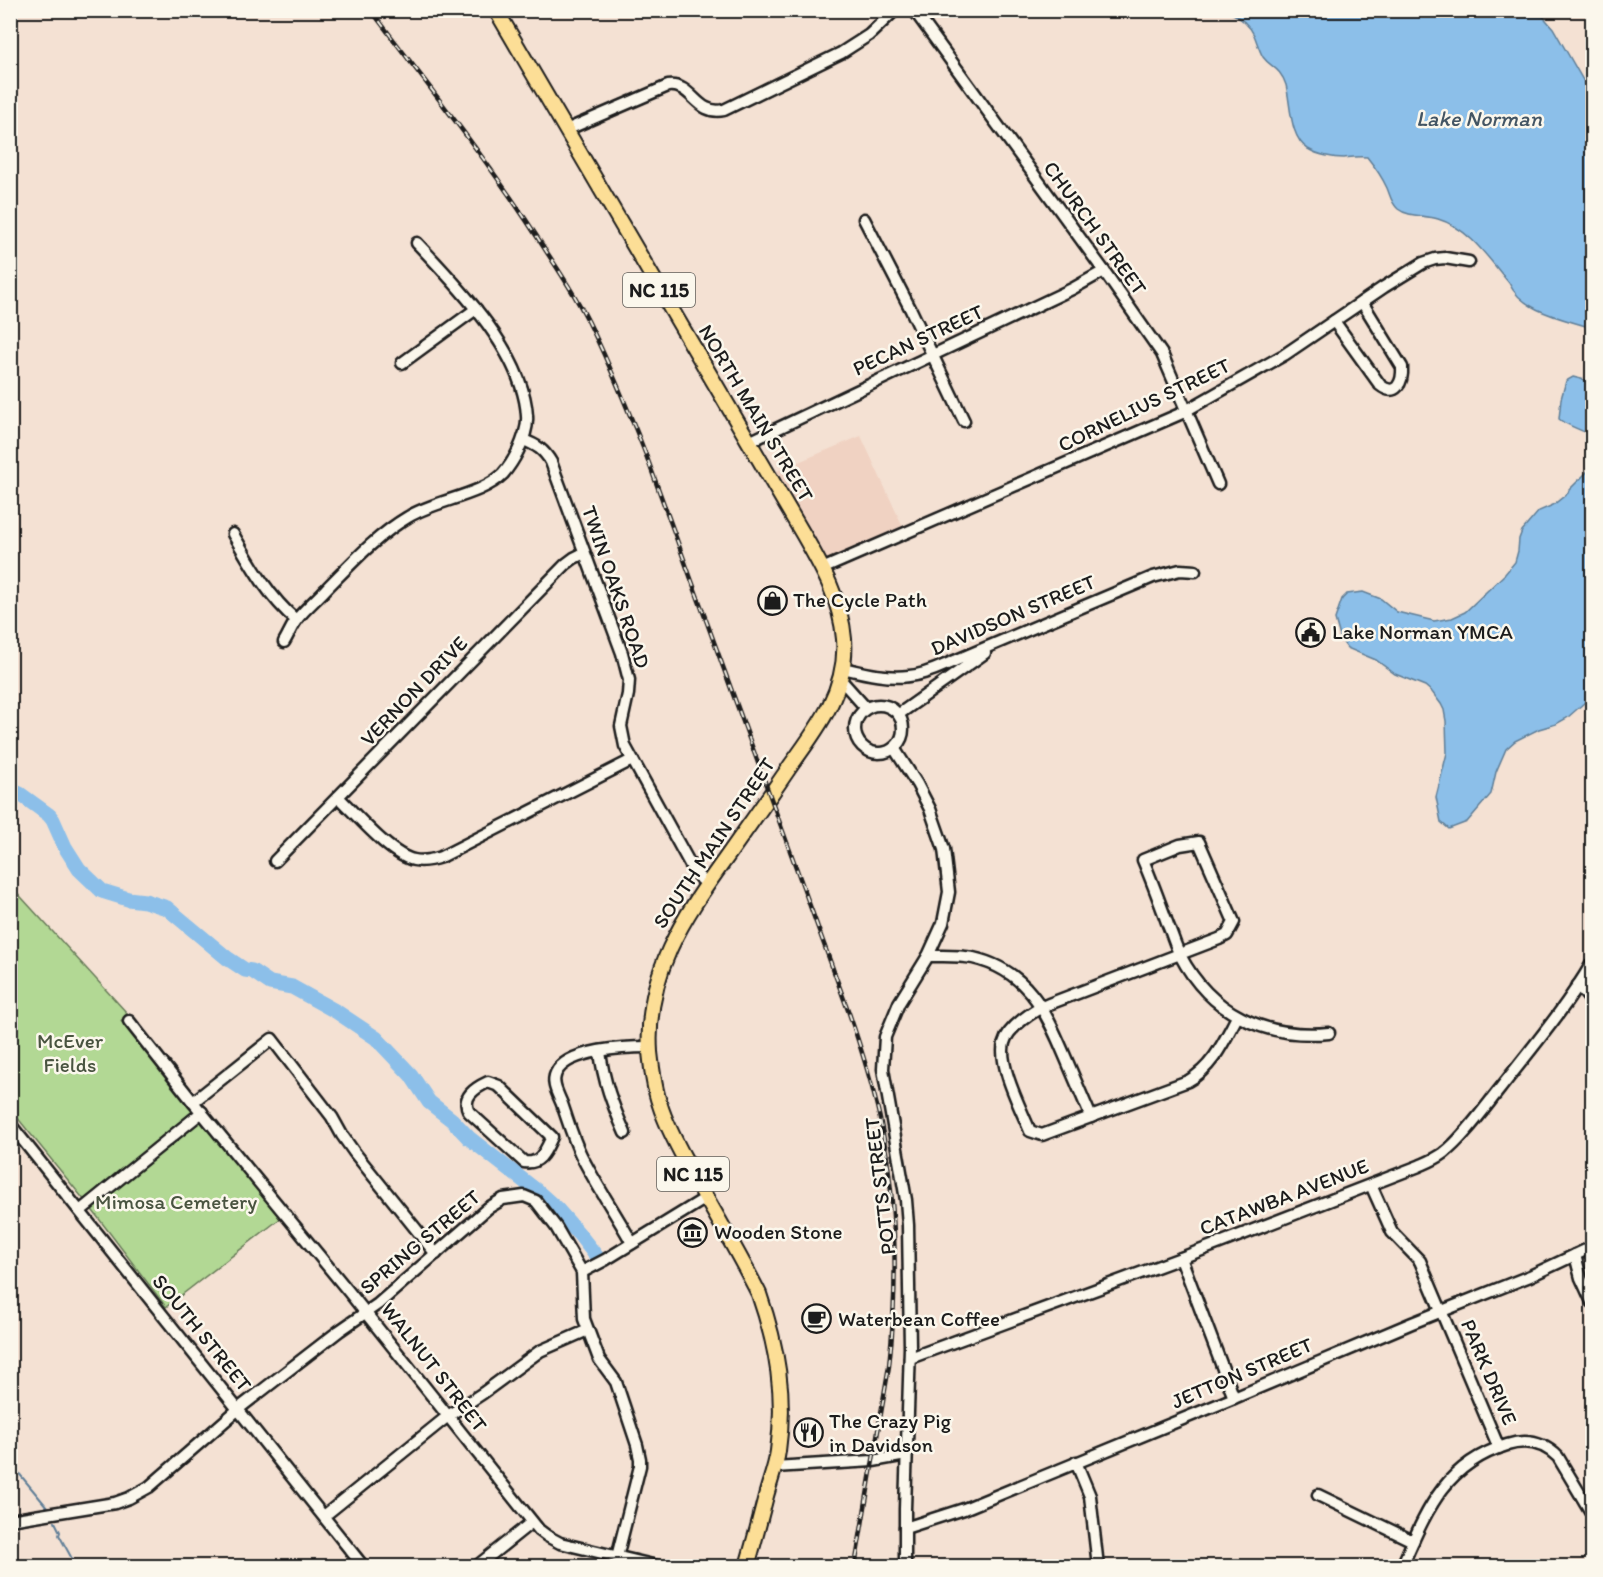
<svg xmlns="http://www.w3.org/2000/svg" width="1603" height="1577" viewBox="0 0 1603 1577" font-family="Itim,sans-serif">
  <rect width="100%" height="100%" fill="#f4e1d3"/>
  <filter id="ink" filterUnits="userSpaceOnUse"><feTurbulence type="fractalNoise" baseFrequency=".0167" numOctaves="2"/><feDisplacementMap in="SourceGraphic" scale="12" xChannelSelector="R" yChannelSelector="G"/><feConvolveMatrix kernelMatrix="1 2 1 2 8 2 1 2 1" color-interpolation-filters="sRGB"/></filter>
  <g filter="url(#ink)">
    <!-- built -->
    <polygon fill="#f0d2c2" points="861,436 904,529 837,555 825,561 772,473"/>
    <!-- green -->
    <polygon fill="#b2d894" stroke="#677a58" stroke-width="1.5" points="11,886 127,1013 121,1021 281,1218 166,1307 90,1207 11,1110"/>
    <!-- water -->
    <g fill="#8cbfe9" stroke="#5f7e97" stroke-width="1.5">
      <path d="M1535,10l5,3 13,15 39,68v232c-27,-9 -70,-16 -83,-45 -20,-24 -40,-55 -71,-64 -13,-4 -30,-2 -40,-10 -7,-6 -8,-14 -11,-21 -5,-11 -12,-21 -20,-31 -8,-1 -15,0 -23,1 -11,0 -26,-3 -36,-9 -19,-12 -17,-45 -22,-64 -6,-18 -15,-17 -23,-28 -4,-7 -6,-15 -9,-22 -5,-11 -16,-19 -26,-24z"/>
      <path d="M1573,377l12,3 7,-1v57c-9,-6 -25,-10 -33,-17l2,-20 5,-18z"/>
      <polygon points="1592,463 1592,696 1567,718 1556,724 1539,729 1515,741 1506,749 1496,772 1491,794 1467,822 1449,829 1441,822 1436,797 1447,753 1446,721 1444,710 1441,704 1432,692 1425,686 1395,674 1376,660 1347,648 1341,640 1335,619 1342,599 1347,594 1363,592 1381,599 1397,612 1434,621 1452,618 1465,612 1505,574 1515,562 1518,551 1519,539 1522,531 1539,511 1553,505 1568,493 1569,490 1587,472"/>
    </g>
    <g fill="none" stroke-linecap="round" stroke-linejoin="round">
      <!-- stream -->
      <g stroke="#5f7e97" stroke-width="2">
        <polyline points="10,1466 17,1471 47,1507"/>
        <polyline points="55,1522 60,1532 59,1535 76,1566"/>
      </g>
      <!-- river -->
      <polyline stroke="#8cbfe9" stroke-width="15" points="10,790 20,794 49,815 53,820 65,847 79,869 102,891 128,899 145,901 167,908 227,958 245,970 252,971 270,983 292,987 337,1012 376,1038 411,1075 429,1102 452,1120 469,1138 537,1191 556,1208 579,1234 597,1257"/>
      <defs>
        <g id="minor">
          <polyline points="914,10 1104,271 1162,354 1218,484"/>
          <path d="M566,130l102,-44c25,-3 28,30 56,24l117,-57 28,-18 26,-25"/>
          <polyline points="864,219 911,310 964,421"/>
          <path d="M1334,321l46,64c16,13 23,-3 22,-18l-40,-65"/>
          <polyline points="402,363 476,309"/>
          <path d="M523,440c14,5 21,10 28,22l71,191 7,27 -1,14 -7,32 4,20 66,120 9,12 7,6"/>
          <polyline points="749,442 1072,289 1104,271"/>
          <path d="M233,534c18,31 35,62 63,86"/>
          <polyline points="822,569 1180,414 1284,355 1384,287 1423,263 1435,259 1445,258 1469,262"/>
          <path d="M284,642c5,-8 8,-17 14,-24 8,-10 19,-19 28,-29 26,-26 50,-53 82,-72 27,-17 73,-21 95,-43 6,-7 11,-15 15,-23 5,-11 10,-23 9,-35 -3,-62 -69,-130 -110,-173"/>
          <path d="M843,668c21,5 44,11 66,8 13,-1 25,-6 36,-11l208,-88 27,-7 15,1"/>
          <polyline points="841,680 866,708"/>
          <circle cx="879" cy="729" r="24"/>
          <polyline points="899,714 985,653"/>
          <polyline points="894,748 917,784 930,809 944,849 949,892 943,923 928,956 899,1003 885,1037 883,1069 906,1200 908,1225 910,1347 905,1509 905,1566"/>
          <path d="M338,797c18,17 52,58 76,63 10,2 18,0 27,-3l191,-97"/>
          <polyline points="275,861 566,564 574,558 584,553"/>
          <path d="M928,956c15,0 30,-1 45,2 53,12 72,51 91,96 9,21 18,42 27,63"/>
          <polyline points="1578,985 1592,1002"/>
          <path d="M1237,1017c-13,24 -24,50 -49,64l-146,54 -12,-4c-9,-22 -32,-66 -26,-88 4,-16 30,-33 45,-39l170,-65 8,-4 7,-13 -35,-80 -19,3 -37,15c9,21 17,43 25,65 4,9 7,20 12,30 30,58 85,84 149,78"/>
          <polyline points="129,1021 193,1102 349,1292 539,1530 547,1536 560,1543 657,1566"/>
          <path d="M600,1051c3,29 13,55 25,82"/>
          <path d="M488,1082l11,4 53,51c-6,12 -11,28 -28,25l-55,-50c-8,-15 6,-24 19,-30z"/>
          <polyline points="193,1102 272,1039 332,1117 342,1135 354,1152 436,1254"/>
          <polyline points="10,1124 363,1566"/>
          <polyline points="1371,1185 1392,1232 1420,1261 1499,1448"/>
          <polyline points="80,1211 202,1112"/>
          <path d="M632,1243c-16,-29 -36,-58 -51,-88 -8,-16 -13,-34 -19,-51 -4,-10 -11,-21 -6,-31 11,-24 71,-26 94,-26"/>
          <polyline points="1575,1255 1581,1278 1592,1302"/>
          <polyline points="1181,1258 1234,1398"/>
          <polyline points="582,1272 605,1260 706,1198"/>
          <path d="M910,1358l271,-100 238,-92c9,-4 17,-7 25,-13 19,-15 39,-43 55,-63 32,-41 67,-82 93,-127"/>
          <polyline points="1076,1462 1090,1496 1098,1566"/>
          <polyline points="774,1467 873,1461 906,1455"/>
          <polyline points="1318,1495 1413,1541"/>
          <polyline points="324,1516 448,1416 483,1393 540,1351 588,1330"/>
          <polyline points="10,1520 115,1503 129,1498 149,1487 242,1406 339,1331 378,1304 488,1208 503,1199 524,1196 536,1201 556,1227 582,1272 584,1319 599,1359 616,1382 637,1445 640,1459 640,1466 617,1557"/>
          <polyline points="905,1528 964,1509 1234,1398 1412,1323 1530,1276 1592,1247"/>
          <polyline points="477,1566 532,1522"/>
          <path d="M1402,1566c24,-54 42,-102 105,-121 19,-6 36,-3 51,12l34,57"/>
        </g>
        <path id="major" d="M496,10l307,524c19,33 38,66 41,105 4,49 -25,88 -53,126 -21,31 -43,62 -65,93 -43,60 -81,116 -76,194 2,18 4,36 10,53 7,23 20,45 31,66 23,41 47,81 68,123 18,52 27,102 19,157 -2,15 -8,30 -12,45 -6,23 -12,47 -19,70"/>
      </defs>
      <!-- minor casing -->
      <use href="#minor" stroke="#1c1c1c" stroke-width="15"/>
      <!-- major casing -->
      <use href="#major" stroke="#1c1c1c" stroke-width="18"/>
      <!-- minor -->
      <use href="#minor" stroke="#fbf7ec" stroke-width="10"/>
      <!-- major -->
      <use href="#major" stroke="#fcde96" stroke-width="14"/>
      <defs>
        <path id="rail" d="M371,10c61,81 124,159 177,244 16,24 32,49 44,75 20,41 37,83 54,126l203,558c12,35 23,70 31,106 17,81 18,165 9,247l-34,200"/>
      </defs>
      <!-- rail casing -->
      <use href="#rail" stroke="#1c1c1c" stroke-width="4.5"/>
      <!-- rail -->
      <use href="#rail" stroke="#fbf7ec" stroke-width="2" stroke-dasharray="7" stroke-linecap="butt"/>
    </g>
  </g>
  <!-- icons -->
  <defs>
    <symbol id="shop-ring" viewBox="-11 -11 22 22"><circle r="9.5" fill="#fbf7ec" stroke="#1c1c1c" stroke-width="1.5"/><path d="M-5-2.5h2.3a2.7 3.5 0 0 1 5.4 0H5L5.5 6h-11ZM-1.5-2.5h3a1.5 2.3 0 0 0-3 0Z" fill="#1c1c1c"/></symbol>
    <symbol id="civic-ring" viewBox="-11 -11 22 22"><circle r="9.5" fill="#fbf7ec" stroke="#1c1c1c" stroke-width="1.5"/><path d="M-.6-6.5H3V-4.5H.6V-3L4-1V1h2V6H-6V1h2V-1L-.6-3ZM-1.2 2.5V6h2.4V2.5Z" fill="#1c1c1c"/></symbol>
    <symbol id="museum-ring" viewBox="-11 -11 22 22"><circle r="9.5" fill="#fbf7ec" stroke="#1c1c1c" stroke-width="1.5"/><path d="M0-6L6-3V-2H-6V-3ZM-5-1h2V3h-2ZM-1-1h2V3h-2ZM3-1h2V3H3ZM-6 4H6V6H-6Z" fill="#1c1c1c"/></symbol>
    <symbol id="cafe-ring" viewBox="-11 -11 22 22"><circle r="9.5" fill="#fbf7ec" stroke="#1c1c1c" stroke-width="1.5"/><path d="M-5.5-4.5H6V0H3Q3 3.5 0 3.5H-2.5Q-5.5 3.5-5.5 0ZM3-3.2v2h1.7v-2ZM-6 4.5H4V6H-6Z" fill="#1c1c1c"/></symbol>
    <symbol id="restaurant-ring" viewBox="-11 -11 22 22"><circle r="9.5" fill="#fbf7ec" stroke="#1c1c1c" stroke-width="1.5"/><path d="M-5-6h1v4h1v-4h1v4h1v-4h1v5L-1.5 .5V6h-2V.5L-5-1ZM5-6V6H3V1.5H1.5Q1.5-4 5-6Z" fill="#1c1c1c"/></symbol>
  </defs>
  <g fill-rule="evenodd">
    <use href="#shop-ring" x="756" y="584" width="33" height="33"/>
    <use href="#civic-ring" x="1294" y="616" width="33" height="33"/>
    <use href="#museum-ring" x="676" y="1216" width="33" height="33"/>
    <use href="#cafe-ring" x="800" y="1302" width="33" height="33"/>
    <use href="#restaurant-ring" x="792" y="1416" width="33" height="33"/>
  </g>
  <g text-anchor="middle" stroke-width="5" stroke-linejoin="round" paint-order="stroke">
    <!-- shield labels -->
    <g fill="#fbf7ec" stroke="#5f5e5a" stroke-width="1.5">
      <rect x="623" y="273" width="72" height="34" rx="4.5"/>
      <rect x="657" y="1157" width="72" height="34" rx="4.5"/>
    </g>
    <g font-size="20" font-weight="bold" fill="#1c1c1c">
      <text x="659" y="297">NC 115</text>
      <text x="693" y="1181">NC 115</text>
    </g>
    <!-- street labels -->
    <g font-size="21" fill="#1c1c1c" stroke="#fbf7ec">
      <text transform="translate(1095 228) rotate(54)" y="7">CHURCH STREET</text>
      <text transform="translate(918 340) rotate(-25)" y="7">PECAN STREET</text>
      <text transform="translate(1144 405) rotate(-26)" y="7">CORNELIUS STREET</text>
      <text transform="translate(756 413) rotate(59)" y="7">NORTH MAIN STREET</text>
      <text transform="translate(616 587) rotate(71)" y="7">TWIN OAKS ROAD</text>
      <text transform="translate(1013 615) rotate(-23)" y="7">DAVIDSON STREET</text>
      <text transform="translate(414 691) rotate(-46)" y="7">VERNON DRIVE</text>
      <text transform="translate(714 843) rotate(-56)" y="7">SOUTH MAIN STREET</text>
      <text transform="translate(880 1186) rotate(-97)" y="7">POTTS STREET</text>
      <text transform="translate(1284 1197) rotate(-21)" y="7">CATAWBA AVENUE</text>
      <text transform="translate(420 1242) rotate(-40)" y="7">SPRING STREET</text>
      <text transform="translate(202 1333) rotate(51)" y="7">SOUTH STREET</text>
      <text transform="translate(434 1367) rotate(52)" y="7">WALNUT STREET</text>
      <text transform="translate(1489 1372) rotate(67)" y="7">PARK DRIVE</text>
      <text transform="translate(1242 1373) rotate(-23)" y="7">JETTON STREET</text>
    </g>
    <!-- poi labels -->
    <g font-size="21" fill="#1c1c1c" stroke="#fbf7ec" text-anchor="start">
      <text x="793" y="607">The Cycle Path</text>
      <text x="1332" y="639">Lake Norman YMCA</text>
      <text x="714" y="1239">Wooden Stone</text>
      <text x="838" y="1326">Waterbean Coffee</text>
      <text x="829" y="1428">The Crazy Pig<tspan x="829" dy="24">in Davidson</tspan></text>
    </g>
    <!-- park labels -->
    <g font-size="21" fill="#495440" stroke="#fbf7ec">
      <text x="70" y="1048">McEver<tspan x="70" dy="24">Fields</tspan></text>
      <text x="176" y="1209">Mimosa Cemetery</text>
    </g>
    <!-- water labels -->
    <g font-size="22" font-style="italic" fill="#435564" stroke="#fbf7ec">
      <text x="1479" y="126">Lake Norman</text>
    </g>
  </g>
  <!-- margin -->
  <rect width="1603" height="1577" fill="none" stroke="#fbf7ec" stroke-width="36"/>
  <rect x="18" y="18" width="1567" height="1541" fill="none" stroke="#1c1c1c" stroke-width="2" filter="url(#ink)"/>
</svg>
